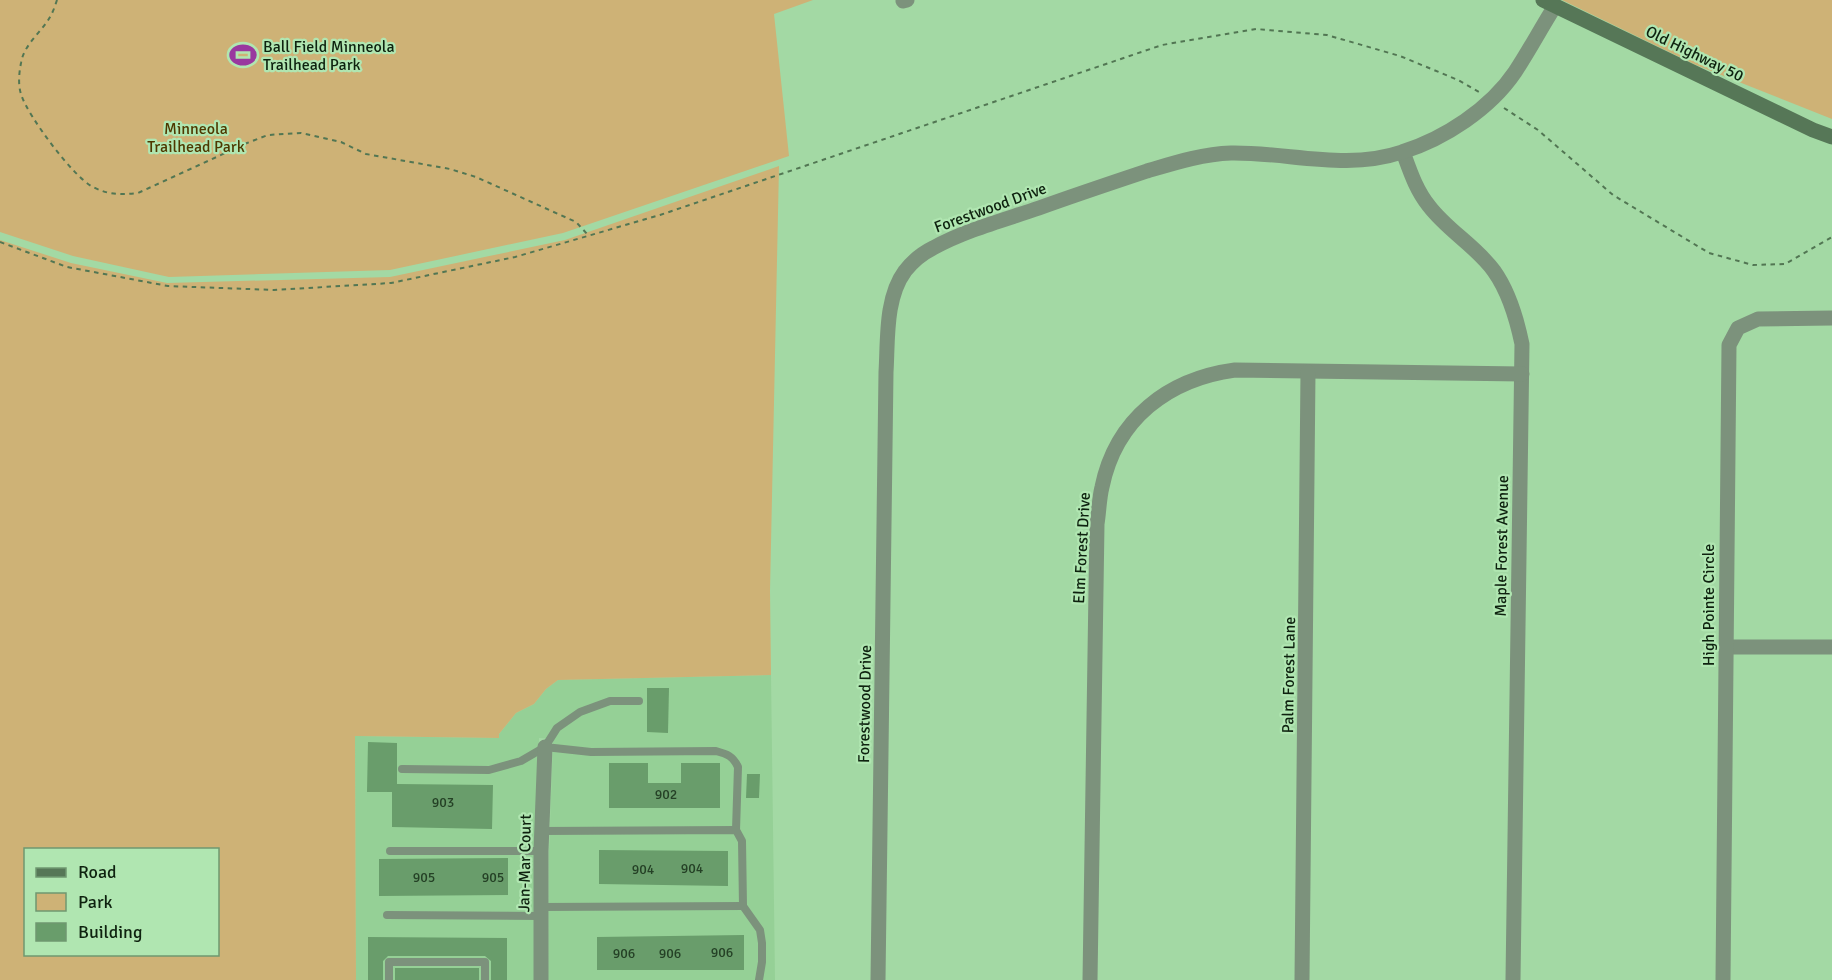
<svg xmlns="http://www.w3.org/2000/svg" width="1832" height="980" viewBox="0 0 1832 980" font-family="Signika,sans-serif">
  <rect width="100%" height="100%" fill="#a3d9a4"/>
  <!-- built -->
  <polygon fill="#95d096" points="771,675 775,980 548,980 549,851 553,739 539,738 534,980 356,980 355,736 498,738 499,734 516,713 534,704 546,689 558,680"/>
  <!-- green -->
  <g fill="#ceb276" fill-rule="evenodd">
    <polygon points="0,0 813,0 774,14 789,156 563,233 390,270 169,277 73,256 0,232"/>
    <polygon points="1562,0 1832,0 1832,119 1696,65"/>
    <path d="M779,166l-9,425 1,84 -213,5 -12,9 -12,15 -18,9 -17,21v4l-144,-2 1,244h-356v-740l71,23 96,20 223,-6 175,-37zM26,850h192v104h-192z"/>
  </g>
  <!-- building -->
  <g fill="#699d6b">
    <polygon points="647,688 669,688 668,733 647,732"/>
    <polygon points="368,742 397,743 397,784 493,785 492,829 392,827 392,792 367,792"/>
    <polygon points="609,763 648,763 648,783 681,783 681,763 720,763 720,808 609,808"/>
    <polygon points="747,774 760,774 759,798 746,798"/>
    <polygon points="599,850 728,851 728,886 599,884"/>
    <polygon points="508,858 508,895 379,896 379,859"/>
    <polygon points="744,935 744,970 597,970 597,937"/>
    <polygon points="368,937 507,938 507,980 491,980 491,961 485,956 388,956 383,961 383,980 368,980"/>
    <rect x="395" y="968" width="84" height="12"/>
  </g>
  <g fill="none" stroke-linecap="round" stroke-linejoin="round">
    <!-- path -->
    <g stroke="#527653" stroke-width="2" stroke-dasharray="4.5 4.5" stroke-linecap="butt">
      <path d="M57,0c-2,6 -4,12 -7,17 -9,16 -26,27 -29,46 -2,10 -3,22 0,31 6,21 53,84 72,93 15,8 29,8 45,6l109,-50 21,-8 33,-2 40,9 25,12 84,15 26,8 100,45 13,14"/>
      <polyline points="1504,108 1538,130 1613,195 1709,253 1753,265 1785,264 1832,237"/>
      <polyline points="0,242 67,267 168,286 274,290 391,283 515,257 660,215 1162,45 1256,29 1327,35 1400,56 1458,80 1479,92"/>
    </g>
    <!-- service -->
    <g stroke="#7c927c" stroke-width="8">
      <path d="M545,747l46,5 125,-1c11,3 17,5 22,16l-2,63"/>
      <polyline points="402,769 489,770 521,761 545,747 557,728 580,712 610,701 639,701"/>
      <polyline points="542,831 736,830 742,841 743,906 760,930 762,943 762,962 759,980"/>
      <polyline points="390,851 541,851"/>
      <polyline points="541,907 743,906"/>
      <polyline points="387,915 541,916"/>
      <polyline points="389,980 389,962 485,962 485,980"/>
    </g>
    <!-- minor -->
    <g stroke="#7c927c" stroke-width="15">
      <polyline points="903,1 907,0"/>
      <path d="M1403,152c7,19 13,38 26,54 19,25 47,40 65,65 15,21 23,49 28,73l-9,636"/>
      <polyline points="1726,647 1832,647"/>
      <polyline points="541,980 541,851 545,747"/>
      <path d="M878,980l8,-608c2,-32 -1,-74 19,-101 7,-9 18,-18 28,-23 33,-18 71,-28 106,-40 36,-13 72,-25 108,-37 27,-8 55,-17 84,-18 57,-1 115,18 171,-1 42,-13 88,-43 113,-80 14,-21 26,-44 40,-66"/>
      <path d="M1090,980l7,-456c2,-12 2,-25 5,-37 14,-68 66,-108 133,-117l287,4"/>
      <polyline points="1302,980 1308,372"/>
      <polyline points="1723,980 1729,345 1738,328 1758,319 1832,318"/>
    </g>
    <!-- secondary -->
    <polyline stroke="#567757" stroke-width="15" points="1543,0 1813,130 1832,137"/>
  </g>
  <!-- icons -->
  <defs>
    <symbol id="stadium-bare" viewBox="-9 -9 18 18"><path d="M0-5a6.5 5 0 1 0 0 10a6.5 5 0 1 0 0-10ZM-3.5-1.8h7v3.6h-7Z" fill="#99389f" stroke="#b0e6b1" stroke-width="2.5" paint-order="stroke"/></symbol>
  </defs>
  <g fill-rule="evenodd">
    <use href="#stadium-bare" x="224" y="36" width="38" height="38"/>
  </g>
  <g text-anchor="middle" stroke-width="4.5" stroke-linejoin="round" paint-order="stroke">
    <!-- number labels -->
    <g font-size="14" fill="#254126">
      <text x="666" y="799">902</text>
      <text x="443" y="807">903</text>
      <text x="692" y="873">904</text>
      <text x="643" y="874">904</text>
      <text x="424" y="882">905</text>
      <text x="493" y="882">905</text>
      <text x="722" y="957">906</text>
      <text x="624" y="958">906</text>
      <text x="670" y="958">906</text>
    </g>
    <!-- poi labels -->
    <g font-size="16" fill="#0e220f" stroke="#b0e6b1" text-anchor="start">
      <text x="263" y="52">Ball Field Minneola<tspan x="263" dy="18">Trailhead Park</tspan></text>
    </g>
    <!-- street labels -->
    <g font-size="16" fill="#0e220f" stroke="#b0e6b1">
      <text transform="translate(1695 53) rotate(26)" y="6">Old Highway 50</text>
      <text transform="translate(990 207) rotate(-20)" y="6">Forestwood Drive</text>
      <text transform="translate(1501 546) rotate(-89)" y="6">Maple Forest Avenue</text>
      <text transform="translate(1081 548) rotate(-87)" y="6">Elm Forest Drive</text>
      <text transform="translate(1708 605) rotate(-90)" y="6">High Pointe Circle</text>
      <text transform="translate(1288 675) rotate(-89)" y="6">Palm Forest Lane</text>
      <text transform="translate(864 704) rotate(-89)" y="6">Forestwood Drive</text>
      <text transform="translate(524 863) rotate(-89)" y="6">Jan-Mar Court</text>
    </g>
    <!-- park labels -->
    <g font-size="16" fill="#4e3800" stroke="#b0e6b1">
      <text x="196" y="134">Minneola<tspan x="196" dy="18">Trailhead Park</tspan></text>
    </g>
  </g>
  <!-- legend -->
  <rect x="24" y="848" width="195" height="108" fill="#b0e6b1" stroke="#6f9870" stroke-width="1.5"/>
  <rect x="36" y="868" width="30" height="9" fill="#567757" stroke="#6f9870" stroke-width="1.5"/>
  <text x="78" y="878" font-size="18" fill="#0e220f">Road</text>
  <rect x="36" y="893" width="30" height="18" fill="#ceb276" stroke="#6f9870" stroke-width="1.5"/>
  <text x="78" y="908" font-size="18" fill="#0e220f">Park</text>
  <rect x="36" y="923" width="30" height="18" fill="#699d6b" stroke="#6f9870" stroke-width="1.5"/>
  <text x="78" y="938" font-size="18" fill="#0e220f">Building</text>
</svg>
